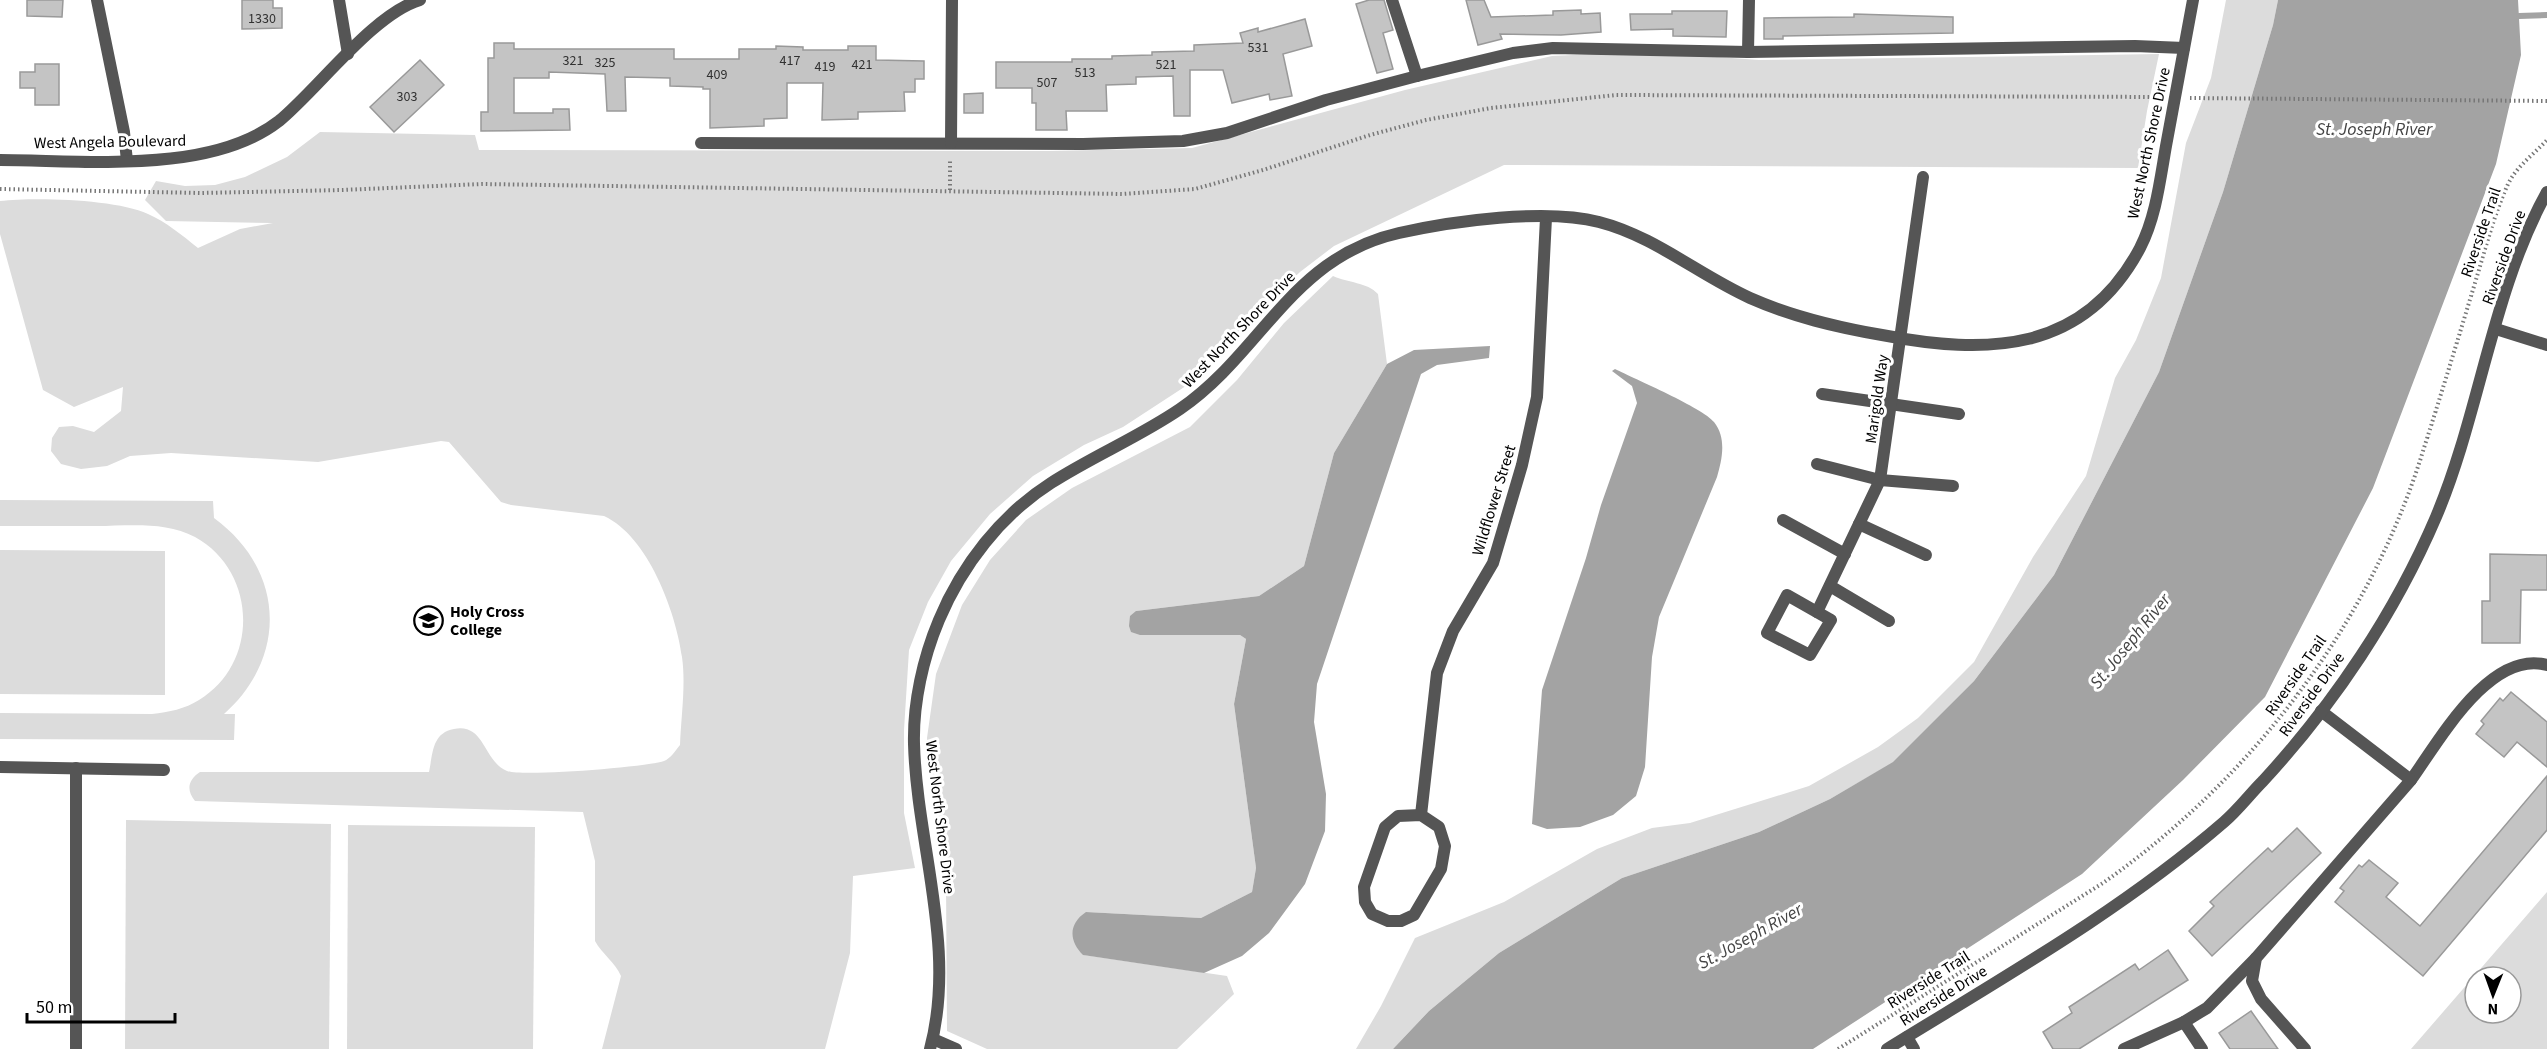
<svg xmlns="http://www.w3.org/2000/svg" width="2547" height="1049" viewBox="0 0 2547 1049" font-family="'Source Sans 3',sans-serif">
  <rect width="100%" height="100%" fill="#fff"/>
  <!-- green -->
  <g fill="#dcdcdc" fill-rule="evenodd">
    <polygon points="2226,0 2278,0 2273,25 2223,192 2159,372 2054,575 1974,681 1894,762 1830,799 1759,832 1622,878 1499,953 1429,1011 1393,1049 1356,1049 1381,1006 1415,938 1504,902 1597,849 1652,828 1690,823 1809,786 1878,747 1918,718 1974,662 2033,557 2086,476 2115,378 2136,340 2161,278 2186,143 2211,78"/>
    <path d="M1595,54h81l83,6 400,-6 -12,57 -9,57 -634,-3 -170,81 -34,26 -34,32 -74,78 -69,45 -39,18 -51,31 -43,38 -39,47 -23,41 -19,48 -5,80v83l11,55 -62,8 -3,77 -25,96h-223l19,-73c-6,-14 -19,-22 -26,-35v-80l-12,-49 -388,-11c-9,-11 -7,-21 5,-29h229c4,-19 3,-39 25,-43 31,-6 29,32 53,42 15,6 140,-4 157,-10 6,-2 12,-11 16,-16 1,-28 6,-60 2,-88 -6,-45 -34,-121 -78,-141l-93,-11 -10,-3 -52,-60 -8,-1 -123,21 -147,-9 -41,3 -23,10 -26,3 -20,-5 -10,-13 1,-13 7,-11 14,-1 21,6 27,-21 2,-24 -49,20 -31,-17 -43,-156v-33c35,-4 116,-2 148,13 18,8 34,21 50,34l42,-19 33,-6 -107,-2 -21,-21 11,-19 29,5 30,-1 30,-8 42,-20 33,-25 155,3 4,15 571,1 142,-3 213,-58 147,-34z"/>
    <path d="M1333,276c15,7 34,6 45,18l9,70 -53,89 -30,113 -45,30 -123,15 104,24 6,4 -12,65 22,164 -4,24 -51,26 -115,-6 -2,43 143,21 7,18 -57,55h-190l-40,-18 -1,-150 -14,-90 -5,-53 9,-64 26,-69 28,-45 36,-40 46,-32 118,-61 47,-47 47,-57z"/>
    <path d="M0,500l213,1 1,17c70,51 75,138 10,196h11l-1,26 -234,-1v-26l152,1c17,-2 33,-5 47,-14 61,-37 58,-129 -4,-163 -30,-16 -67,-11 -99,-11 -32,0 -64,0 -96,0z"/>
    <polygon points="0,550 165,551 165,695 0,694"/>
    <polygon points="126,820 331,824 329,1049 125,1049"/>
    <polygon points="348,825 535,827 533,1049 347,1049"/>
    <path d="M2547,892v157h-136zM2475,977h36v36h-36z"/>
  </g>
  <!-- water -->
  <g fill="#a3a3a3">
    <polygon points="2278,0 2518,0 2521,55 2496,164 2373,488 2265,697 2183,780 2082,874 1813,1049 1393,1049 1429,1011 1499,953 1622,878 1759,832 1830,799 1893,762 1974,681 2054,575 2159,372 2223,192 2273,25"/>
    <path d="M1490,346l-1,12 -52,7 -16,9 -104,310 -3,38 12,72 -1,37 -20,53 -36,49 -27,23 -38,17 -121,-18c-14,-14 -15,-31 3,-43l115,6 51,-26 4,-24 -22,-164 12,-65 -6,-4h-100l-9,-3 -2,-6 1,-10 6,-5 123,-15 45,-30 30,-113 53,-89 27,-14z"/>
    <path d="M1615,369c20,10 88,39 99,53 13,16 8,38 3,55l-58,140 -7,40 -7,110 -9,29 -23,19 -33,12 -33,2 -15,-5 10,-134 44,-132 15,-53 36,-102 -5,-17 -20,-15z"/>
  </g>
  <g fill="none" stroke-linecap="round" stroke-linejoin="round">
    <!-- stream -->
    <polyline stroke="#a3a3a3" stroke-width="6" points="2519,16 2547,15"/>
  </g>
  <!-- building -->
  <g fill="#c4c4c4" stroke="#999" stroke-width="1.5">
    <polygon points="27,0 63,0 62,17 27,16"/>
    <polygon points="242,0 273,0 273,8 282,8 282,28 242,29"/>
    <polygon points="1369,0 1384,0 1393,30 1383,33 1393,69 1377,73 1356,4"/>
    <polygon points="1466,0 1484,0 1491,17 1553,15 1553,11 1581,10 1581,14 1600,13 1601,32 1561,35 1500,34 1502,39 1478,45"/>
    <polygon points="1672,11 1727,11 1726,37 1673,36 1673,29 1631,30 1630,14 1672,14"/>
    <polygon points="1854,14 1953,17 1953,33 1783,36 1783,39 1764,39 1764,18 1854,17"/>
    <polygon points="1305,19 1312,46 1283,54 1292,96 1270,100 1269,94 1232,103 1223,70 1190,70 1190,116 1174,116 1173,76 1136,77 1136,84 1106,85 1107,111 1066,111 1067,130 1036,130 1036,103 1032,103 1032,88 996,88 996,62 1072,62 1072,59 1112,59 1112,56 1152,55 1152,52 1194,51 1194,45 1243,43 1240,33 1258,28 1258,32"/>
    <polygon points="494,43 514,43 514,49 674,49 674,59 739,59 739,49 776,49 776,46 803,47 803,50 848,50 848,46 876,46 876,60 924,61 924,79 915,79 915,92 904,92 905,111 858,112 858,119 822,120 823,83 787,83 787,118 764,119 764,126 710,128 710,89 703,89 703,87 670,86 670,78 625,77 626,111 607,111 605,74 549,72 549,78 514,78 514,113 553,113 553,109 569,109 570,130 481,131 481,112 488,112 488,58 494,58"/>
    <polygon points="420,60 444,85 394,132 370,107"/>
    <polygon points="35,64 59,64 59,105 35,105 35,88 20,88 20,72 35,72"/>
    <polygon points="983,93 983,113 964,113 964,94"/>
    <polygon points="2490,554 2547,555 2547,590 2521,590 2520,643 2482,643 2482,601 2490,601"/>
    <polygon points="2511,692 2547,722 2547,767 2517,742 2504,757 2476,734 2484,724 2481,721 2500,698 2503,701"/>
    <polygon points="2547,776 2547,830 2423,976 2335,902 2344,891 2340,888 2359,865 2362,867 2369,860 2398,883 2386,897 2420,926"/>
    <polygon points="2297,828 2321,853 2212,956 2189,931 2214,906 2210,902 2268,848 2272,852"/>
    <polygon points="2168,950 2188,980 2079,1049 2053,1049 2043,1032 2072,1013 2069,1007 2135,964 2139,970"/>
    <polygon points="2251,1011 2278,1049 2230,1049 2219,1033"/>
  </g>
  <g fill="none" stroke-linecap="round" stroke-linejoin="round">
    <!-- path -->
    <g stroke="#777" stroke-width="4" stroke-dasharray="1.5 3" stroke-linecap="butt">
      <polyline points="2190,98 2547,101"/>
      <polyline points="0,189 201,193 342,190 482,184 1122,194 1195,189 1263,170 1370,135 1426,120 1491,108 1616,95 2162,97"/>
      <polyline points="950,190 950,159"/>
      <path d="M1838,1049l265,-166c148,-104 266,-257 320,-432 18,-56 35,-112 52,-168 10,-33 19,-68 33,-99 9,-18 26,-30 39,-44"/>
    </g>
    <!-- service -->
    <g stroke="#555" stroke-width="12">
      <polyline points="1392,0 1417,76"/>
      <polyline points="1748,52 1749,0"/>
      <polyline points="701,143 1083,144 1183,141 1227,133 1326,100 1417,76 1513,53 1553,48 1748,52 2135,46 2184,48"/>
      <polyline points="951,143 952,0"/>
      <polyline points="2496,329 2547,345"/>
      <polyline points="1822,394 1959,414"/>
      <polyline points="1817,464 1880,480 1953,486"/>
      <polyline points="1783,520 1845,554"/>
      <polyline points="1859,524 1926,555"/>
      <polyline points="1830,586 1889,621"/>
      <polygon points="1787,595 1831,620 1810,655 1767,633"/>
      <polyline points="0,767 164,770"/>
      <polyline points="76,768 76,1049"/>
      <path d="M2411,780c28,-39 79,-131 136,-115"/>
      <polyline points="2184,1022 2207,1008 2256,958"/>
      <polyline points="1907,1037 1914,1049"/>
      <polyline points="2124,1049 2184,1022 2202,1049"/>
      <polyline points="2305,1049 2261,999 2252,981 2256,958 2411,780 2321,711"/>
    </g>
    <!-- minor -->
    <g stroke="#555" stroke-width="12">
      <polyline points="97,0 124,132 127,161"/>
      <polyline points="339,0 348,54"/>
      <polyline points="1817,612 1880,480 1923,177"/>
      <polyline points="1421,815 1439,827 1445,846 1441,869 1414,915 1401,921 1388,921 1372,914 1365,902 1364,887 1385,827 1398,816 1421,815 1437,673 1453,631 1493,563 1522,465 1537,397 1546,218"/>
      <polyline points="933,1039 956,1049"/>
      <path d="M930,1049c27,-101 -13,-203 -16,-305 -1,-41 9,-86 25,-124 23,-55 62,-105 112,-137 42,-27 88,-46 129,-74 82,-56 111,-152 219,-176 54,-12 147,-25 200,-11 55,14 100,53 151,76 43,19 86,29 132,37 104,20 202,19 258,-87 16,-31 20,-68 26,-102 9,-49 18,-97 27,-146"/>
    </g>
    <!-- tertiary -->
    <g stroke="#555" stroke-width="12">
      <path d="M0,160c84,0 210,15 279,-39 39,-32 94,-107 141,-121"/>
      <path d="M1887,1049c115,-71 234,-138 337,-227 14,-12 26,-28 39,-41 71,-77 132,-168 173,-264 44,-104 56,-226 111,-325"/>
    </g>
  </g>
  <!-- icons -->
  <defs>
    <symbol id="university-ring" viewBox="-11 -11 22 22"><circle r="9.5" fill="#fff" stroke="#000" stroke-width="1.5"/><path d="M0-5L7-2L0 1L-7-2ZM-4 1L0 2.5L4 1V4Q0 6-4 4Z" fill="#000"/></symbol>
  </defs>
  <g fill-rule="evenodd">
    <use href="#university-ring" x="412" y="604" width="33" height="33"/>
  </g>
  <g text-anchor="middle" stroke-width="6" stroke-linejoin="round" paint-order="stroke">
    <!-- number labels -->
    <g font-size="14" fill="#313131">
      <text x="262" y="23">1330</text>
      <text x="1258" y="52">531</text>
      <text x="573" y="65">321</text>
      <text x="790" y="65">417</text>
      <text x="605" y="67">325</text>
      <text x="862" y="69">421</text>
      <text x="1166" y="69">521</text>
      <text x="825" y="71">419</text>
      <text x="1085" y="77">513</text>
      <text x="717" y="79">409</text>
      <text x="1047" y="87">507</text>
      <text x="407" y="101">303</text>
    </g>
    <!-- street labels -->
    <g font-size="16" fill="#000" stroke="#fff">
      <text transform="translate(110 141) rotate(-1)" y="6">West Angela Boulevard</text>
      <text transform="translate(2148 143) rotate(-78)" y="6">West North Shore Drive</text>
      <text transform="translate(2480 232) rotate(-71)" y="6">Riverside Trail</text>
      <text transform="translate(2503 257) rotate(-70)" y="6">Riverside Drive</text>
      <text transform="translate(1238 329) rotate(-46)" y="6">West North Shore Drive</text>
      <text transform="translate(1876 399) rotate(-82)" y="6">Marigold Way</text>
      <text transform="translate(1493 500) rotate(-73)" y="6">Wildflower Street</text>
      <text transform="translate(2295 675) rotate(-55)" y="6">Riverside Trail</text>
      <text transform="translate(2311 694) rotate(-54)" y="6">Riverside Drive</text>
      <text transform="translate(941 817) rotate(83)" y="6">West North Shore Drive</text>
      <text transform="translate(1928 979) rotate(-32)" y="6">Riverside Trail</text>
      <text transform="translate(1943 995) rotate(-32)" y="6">Riverside Drive</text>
    </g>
    <!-- poi labels -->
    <g font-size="16" font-weight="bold" fill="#000" stroke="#fff" text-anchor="start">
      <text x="450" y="617">Holy Cross<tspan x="450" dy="18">College</tspan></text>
    </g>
    <!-- water labels -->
    <g font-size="18" font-style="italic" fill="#444" stroke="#fff">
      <text x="2374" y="135">St. Joseph River</text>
      <text transform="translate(2130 641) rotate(-51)" y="6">St. Joseph River</text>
      <text transform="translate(1750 936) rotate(-29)" y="6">St. Joseph River</text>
    </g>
  </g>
  <!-- north arrow -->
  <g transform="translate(2493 995) rotate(181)"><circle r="28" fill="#ffffff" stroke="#999999" stroke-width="1.5"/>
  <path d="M0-4.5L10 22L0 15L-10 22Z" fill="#000000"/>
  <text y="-9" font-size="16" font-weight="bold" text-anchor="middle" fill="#000000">N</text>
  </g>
  <!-- scale -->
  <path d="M27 1013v9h148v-9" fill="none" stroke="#000000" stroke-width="3"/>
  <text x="36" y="1013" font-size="18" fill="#000000" stroke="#ffffff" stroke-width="4.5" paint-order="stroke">50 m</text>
</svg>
